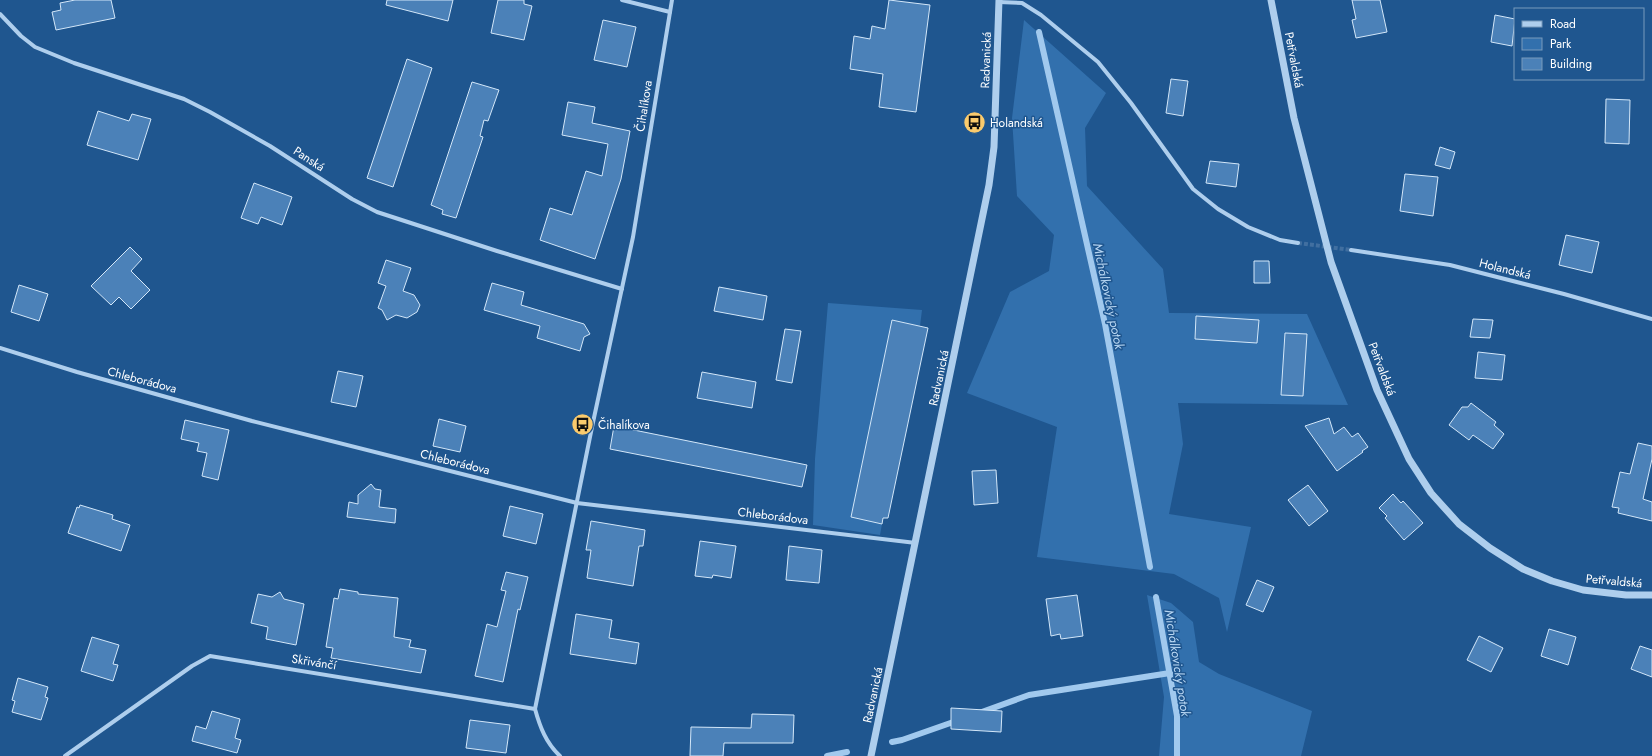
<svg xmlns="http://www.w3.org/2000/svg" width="1652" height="756" viewBox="0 0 1652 756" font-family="Jost,sans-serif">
  <rect width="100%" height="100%" fill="#1f568f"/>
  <!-- green -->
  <g fill="#3270ad">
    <polygon points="1024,20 1106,93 1085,128 1087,186 1163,269 1169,313 1307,314 1348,405 1178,403 1183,444 1169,514 1251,527 1227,632 1219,598 1174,574 1037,557 1057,427 967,393 1010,292 1049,271 1054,235 1017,196 1012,118"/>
    <polygon points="828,303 922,310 920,326 892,320 851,517 882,524 880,535 813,525 815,459"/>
    <polygon points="1147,595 1171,603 1193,622 1199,662 1219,674 1312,711 1301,756 1159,756 1164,697"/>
  </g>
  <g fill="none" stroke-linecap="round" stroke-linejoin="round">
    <!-- stream -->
    <g stroke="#a1c9ee" stroke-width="6">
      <polyline points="1039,32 1105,324 1150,567"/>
      <polyline points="1156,597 1177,716 1177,756"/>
      <polyline points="979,713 1029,695 1170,673"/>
      <polyline points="892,742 902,740 959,720"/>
      <polyline points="827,756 847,752"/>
    </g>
  </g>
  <!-- building -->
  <g fill="#4b81b8" stroke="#d3e7f9">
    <polygon points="75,0 111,0 115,18 56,30 52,12 61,10 60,3"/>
    <polygon points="387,0 453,0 448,21 386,5"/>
    <polygon points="498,0 524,0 524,4 532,6 524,40 491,33"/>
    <polygon points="889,0 930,5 916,112 879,107 883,74 850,69 854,36 870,39 872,26 885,29"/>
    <polygon points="1352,0 1380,0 1387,32 1356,38 1352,20 1356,19"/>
    <polygon points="1495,15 1515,19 1512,46 1491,42"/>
    <polygon points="603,20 636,27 627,67 594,60"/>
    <polygon points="407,59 432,68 393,187 367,178"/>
    <polygon points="1171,79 1188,81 1183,116 1166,113"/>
    <polygon points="472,82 499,90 488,121 484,120 480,136 483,137 456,218 442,214 443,210 431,205"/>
    <polygon points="1606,99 1630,100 1629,144 1605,143"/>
    <polygon points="568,102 595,107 592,123 630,131 621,179 595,259 540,240 550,208 572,215 586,171 602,176 608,144 562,135"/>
    <polygon points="98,111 129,121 132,114 151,119 138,160 87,145"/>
    <polygon points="1440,147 1455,152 1450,169 1435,165"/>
    <polygon points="1210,161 1239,164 1236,187 1206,183"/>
    <polygon points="1405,174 1438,177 1433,216 1400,211"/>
    <polygon points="254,183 292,197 282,225 261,217 258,224 241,218"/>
    <polygon points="1566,235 1599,242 1592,273 1559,265"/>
    <polygon points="130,247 142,259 131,271 150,290 131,309 119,297 111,305 91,286"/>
    <polygon points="386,260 411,268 403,291 414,295 420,305 417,312 407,318 396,315 387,320 382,310 378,308 386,286 378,283"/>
    <polygon points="1254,261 1269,261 1270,283 1254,283"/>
    <polygon points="492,283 524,292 521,305 584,324 590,334 584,337 580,351 537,338 540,326 484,310"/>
    <polygon points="19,285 48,294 39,321 11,312"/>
    <polygon points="719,287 767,296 763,320 714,311"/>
    <polygon points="1196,316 1259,320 1257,343 1195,339"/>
    <polygon points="1473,319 1493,320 1490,338 1470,337"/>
    <polygon points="892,320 928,328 888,518 883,518 882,524 851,517"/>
    <polygon points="785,329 801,331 792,383 776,380"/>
    <polygon points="1285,333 1307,334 1303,396 1281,395"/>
    <polygon points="1478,352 1505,355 1502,380 1475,378"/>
    <polygon points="338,371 363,376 356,407 331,402"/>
    <polygon points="702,372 756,382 752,408 697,398"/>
    <polygon points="1471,403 1496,422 1494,425 1504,434 1493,449 1473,435 1469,440 1449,425 1462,407 1468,407"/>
    <polygon points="1329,418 1334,434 1344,427 1352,437 1358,433 1368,447 1362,451 1363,452 1337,471 1305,426"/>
    <polygon points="439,419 466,426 460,452 433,446"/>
    <polygon points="185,420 229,430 218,480 202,476 207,453 197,451 199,443 181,439"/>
    <polygon points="614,426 807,465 802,487 610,449"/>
    <polygon points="1638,443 1652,446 1652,459 1643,499 1652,502 1652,521 1618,513 1619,508 1612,507 1620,472 1630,474"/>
    <polygon points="996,470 998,503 974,505 972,471"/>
    <polygon points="371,484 375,489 381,490 379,507 396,509 395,523 347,517 349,502 358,504 358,495"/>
    <polygon points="1308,485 1328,511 1309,526 1288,500"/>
    <polygon points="1393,494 1401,503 1403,501 1423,523 1404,540 1385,518 1387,516 1379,508"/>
    <polygon points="80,505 113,515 112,519 130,525 121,551 68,533 77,507 79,508"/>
    <polygon points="510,506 543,514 536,544 503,536"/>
    <polygon points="591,521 645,530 643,546 639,546 633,586 587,578 591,550 586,550"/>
    <polygon points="700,541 736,546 731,578 713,575 712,578 695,576"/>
    <polygon points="789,546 822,550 819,583 786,580"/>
    <polygon points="506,572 528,577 520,610 518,609 503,682 475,676 487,624 497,627 506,591 501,590"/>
    <polygon points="1257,580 1274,587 1263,612 1246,605"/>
    <polygon points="340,589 358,592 358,594 398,598 394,637 411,640 409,647 426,650 421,673 331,658 333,648 326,647 334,598 338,599"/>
    <polygon points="280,592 284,599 304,604 296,645 266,639 268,627 251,623 258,594 272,597"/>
    <polygon points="1077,595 1083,636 1061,639 1060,634 1051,636 1046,599"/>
    <polygon points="576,614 612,620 609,638 639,643 636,664 570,654"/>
    <polygon points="1549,629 1576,637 1568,665 1541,656"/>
    <polygon points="1479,636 1503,648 1491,672 1467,660"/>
    <polygon points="92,637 119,645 113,664 118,665 113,681 81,671"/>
    <polygon points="1640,646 1652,650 1652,677 1631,669"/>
    <polygon points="18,678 48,687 45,697 48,698 41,720 12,712 15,701 12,700"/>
    <polygon points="951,708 1002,711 1001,732 951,729"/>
    <polygon points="212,711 240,719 235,738 241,740 237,753 192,741 196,726 206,729"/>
    <polygon points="752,714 794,715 793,743 724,743 723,756 690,756 691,727 751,728"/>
    <polygon points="470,720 510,725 506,753 466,748"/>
  </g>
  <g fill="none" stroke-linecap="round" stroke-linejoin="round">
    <!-- minor-tunnel -->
    <polyline stroke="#416fa0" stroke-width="4" stroke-dasharray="4 2" stroke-linecap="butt" points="1298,243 1351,250"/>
    <!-- minor -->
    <g stroke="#aeceed" stroke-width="4">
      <polyline points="622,0 670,12"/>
      <polyline points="999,2 1022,3 1041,15 1098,62 1131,103 1193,189 1218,209 1248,227 1280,240 1298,243"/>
      <polyline points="0,14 21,36 35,47 74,63 184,99 210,112 270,146 352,199 377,212 497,251 622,289"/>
      <polyline points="1351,250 1450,265 1564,294 1652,319"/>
      <polyline points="0,348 77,372 252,421 577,503 916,543"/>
      <polyline points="535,709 592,427 633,237 672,0"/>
      <path d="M65,756l127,-90 18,-10 325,53c5,18 11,34 25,47"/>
    </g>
    <!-- tertiary -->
    <g stroke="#aeceed" stroke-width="7">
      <polyline points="1271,0 1294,118 1331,262 1377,390 1409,459 1431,493 1459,524 1490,548 1523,569 1552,581 1583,590 1626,595 1652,595"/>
      <polyline points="871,756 989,185 994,147 999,0"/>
    </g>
  </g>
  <!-- icons -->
  <defs>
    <symbol id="bus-disc" viewBox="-11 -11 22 22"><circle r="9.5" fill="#fbcb6d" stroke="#1f568f"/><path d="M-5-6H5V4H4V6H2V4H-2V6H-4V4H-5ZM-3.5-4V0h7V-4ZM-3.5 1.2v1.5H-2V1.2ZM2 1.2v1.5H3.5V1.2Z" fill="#111"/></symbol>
  </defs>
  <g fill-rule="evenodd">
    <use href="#bus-disc" x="962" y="110" width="25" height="25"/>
    <use href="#bus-disc" x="570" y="412" width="25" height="25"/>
  </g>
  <g text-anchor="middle" stroke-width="3" stroke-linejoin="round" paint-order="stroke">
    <!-- street labels -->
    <g font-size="12" fill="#fff" stroke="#1f568f">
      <text transform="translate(986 60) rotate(-88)" y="4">Radvanická</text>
      <text transform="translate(1294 60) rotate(79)" y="4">Petřvaldská</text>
      <text transform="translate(644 106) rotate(-81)" y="4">Čihalíkova</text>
      <text transform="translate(309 159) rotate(33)" y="4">Panská</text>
      <text transform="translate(1505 269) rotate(14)" y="4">Holandská</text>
      <text transform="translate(1382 369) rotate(69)" y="4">Petřvaldská</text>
      <text transform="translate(939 378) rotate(-78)" y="4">Radvanická</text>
      <text transform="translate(142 380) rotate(15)" y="4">Chleborádova</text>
      <text transform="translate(455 462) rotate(14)" y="4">Chleborádova</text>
      <text transform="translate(773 516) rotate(7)" y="4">Chleborádova</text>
      <text transform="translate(1614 581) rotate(5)" y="4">Petřvaldská</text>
      <text transform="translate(314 662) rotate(9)" y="4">Skřivánčí</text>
      <text transform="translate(873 695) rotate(-78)" y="4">Radvanická</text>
    </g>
    <!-- poi labels -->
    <g font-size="12" fill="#fff" stroke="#1f568f" text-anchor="start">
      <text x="990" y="127">Holandská</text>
      <text x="598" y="429">Čihalíkova</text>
    </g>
    <!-- water labels -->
    <g font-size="13" font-style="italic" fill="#bad8f4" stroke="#1f568f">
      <text transform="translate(1109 296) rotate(78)" y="5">Michálkovický potok</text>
      <text transform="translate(1178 663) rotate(81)" y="5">Michálkovický potok</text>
    </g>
  </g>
  <!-- legend -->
  <rect x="1514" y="8" width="130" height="72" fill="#1f568f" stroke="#799abc"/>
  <rect x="1522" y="21" width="20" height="6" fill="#aeceed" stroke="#799abc"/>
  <text x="1550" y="28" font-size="12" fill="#ffffff">Road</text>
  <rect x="1522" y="38" width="20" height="12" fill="#3270ad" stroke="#799abc"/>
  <text x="1550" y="48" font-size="12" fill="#ffffff">Park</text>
  <rect x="1522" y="58" width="20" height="12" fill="#4b81b8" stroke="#799abc"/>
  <text x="1550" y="68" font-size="12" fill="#ffffff">Building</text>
</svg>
